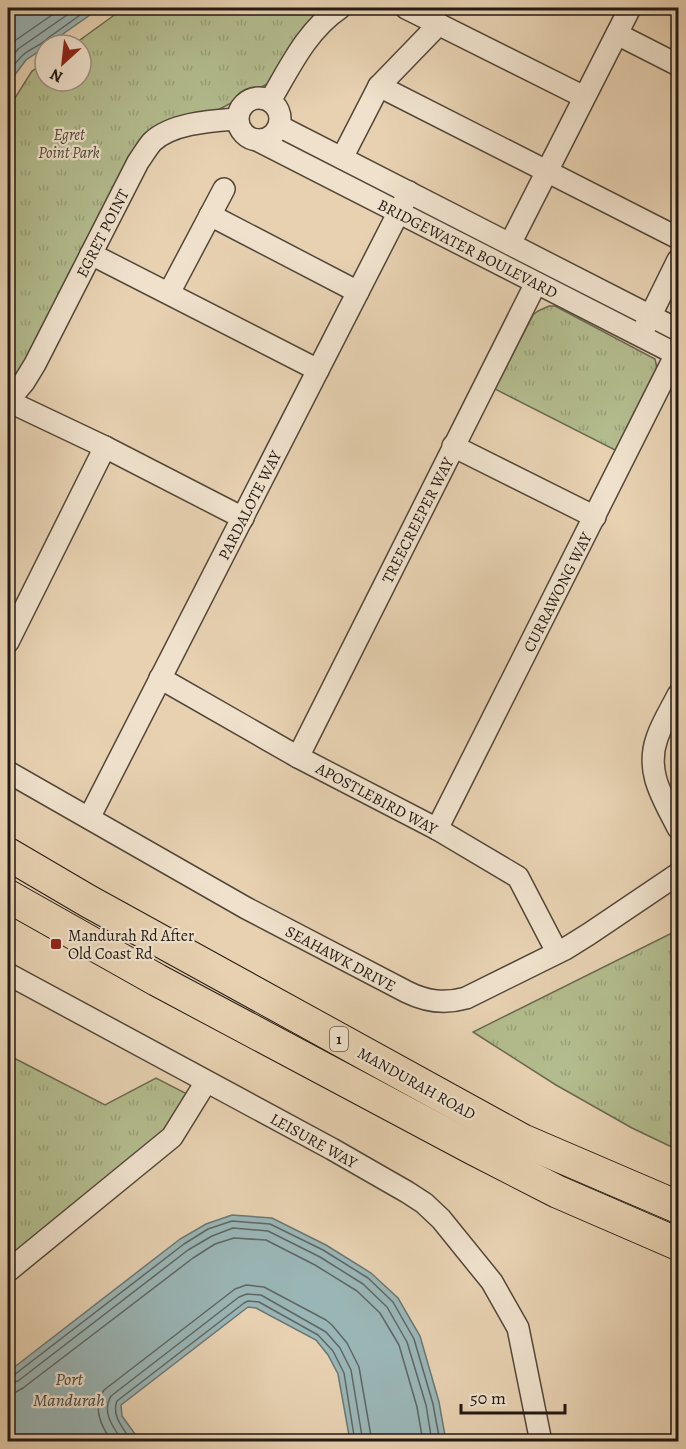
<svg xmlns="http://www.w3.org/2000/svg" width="686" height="1449" viewBox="0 0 686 1449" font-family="Alegreya,serif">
  <defs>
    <pattern id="grass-tufts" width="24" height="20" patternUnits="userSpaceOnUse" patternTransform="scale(1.5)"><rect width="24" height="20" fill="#b3bc8e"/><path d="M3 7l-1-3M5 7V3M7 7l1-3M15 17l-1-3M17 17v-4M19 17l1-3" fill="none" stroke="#9aa179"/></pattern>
  </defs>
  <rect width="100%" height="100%" fill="#e7d1b1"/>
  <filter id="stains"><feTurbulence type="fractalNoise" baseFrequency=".00333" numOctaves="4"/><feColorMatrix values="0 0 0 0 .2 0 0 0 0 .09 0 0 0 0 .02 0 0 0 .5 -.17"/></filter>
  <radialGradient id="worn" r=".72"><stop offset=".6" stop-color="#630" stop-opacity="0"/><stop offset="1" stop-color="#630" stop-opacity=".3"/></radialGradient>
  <!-- grass -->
  <g fill="url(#grass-tufts)" stroke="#6b6a50" stroke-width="1.5">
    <polygon points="121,8 323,8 316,12 287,63 267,84 216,111 196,114 151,129 139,144 26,365 8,388 8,109 32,71 45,63 45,81 81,81 81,45 73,45 113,16"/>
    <polygon points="549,306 555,306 655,359 658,372 617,451 495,389 533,315 538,311"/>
    <polygon points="678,930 678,1150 632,1128 556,1085 473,1032"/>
    <polygon points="8,1055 105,1105 156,1078 189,1095 168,1128 8,1258"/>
  </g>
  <!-- water -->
  <g fill="#9ab5b5" stroke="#6a7774" stroke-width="1.5">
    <polygon points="8,8 100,8 47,45 45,45 45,47 26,60 8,84"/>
    <polygon points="232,1215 272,1218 326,1245 371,1273 398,1298 420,1336 439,1402 446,1441 350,1441 338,1374 328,1355 316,1340 256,1308 248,1307 121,1405 122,1416 140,1441 8,1441 8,1372 180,1239 206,1224"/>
  </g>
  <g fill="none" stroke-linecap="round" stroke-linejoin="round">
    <!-- shore -->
    <g stroke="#5e6764" stroke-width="1.5">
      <polyline points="8,47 13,42 62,8"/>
      <polyline points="8,62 18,49 77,8"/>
      <path d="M8,74c4,-6 9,-14 15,-19 8,-7 19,-10 25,-17l42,-30"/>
      <polyline points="8,1376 14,1375 184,1244 208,1229 232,1221 270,1224 323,1250 368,1278 393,1302 414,1339 433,1404 440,1442"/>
      <polyline points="8,1384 18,1381 188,1250 212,1236 233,1228 268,1231 320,1257 363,1284 387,1307 407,1342 426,1405 432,1442"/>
      <polyline points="8,1393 16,1392 23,1388 193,1258 215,1244 234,1238 266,1240 315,1265 357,1291 380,1313 399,1345 417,1407 423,1442"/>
      <path d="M112,1442c-11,-16 -20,-34 -8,-52l131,-101 11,-4 18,2 62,33 6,5 15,18 12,24 13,75"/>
      <path d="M123,1442c-9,-14 -22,-29 -12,-46l128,-99 8,-3 14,1 65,37 14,16 11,22 12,72"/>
      <path d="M132,1442c-8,-13 -21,-26 -15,-41l127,-98 4,-2 11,1 59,33 15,16 11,22 11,69"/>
    </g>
    <defs>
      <g id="minor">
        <polyline points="406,8 584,97"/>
        <polyline points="617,34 678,65"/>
        <polyline points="379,86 678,238"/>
        <circle cx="259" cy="119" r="21"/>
        <path d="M270,101c20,-34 37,-71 70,-93"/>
        <path d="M237,119c-26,2 -65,4 -85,23 -5,6 -9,13 -14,20l-103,202 -11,18 -16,19 97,46 138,71"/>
        <polyline points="279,126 678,330"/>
        <polyline points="257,140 678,355"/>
        <polyline points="342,158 379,86 439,24"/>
        <polyline points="210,215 358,292"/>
        <polyline points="510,244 630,8"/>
        <polyline points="91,254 318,370"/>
        <polyline points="169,293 224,189"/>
        <polyline points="645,327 678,260"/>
        <polyline points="453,446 595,517"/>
        <polyline points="8,642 105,447"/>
        <polyline points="160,678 298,757 437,829 518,877 557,952"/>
        <path d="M678,695c-7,14 -16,28 -21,43 -12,34 6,60 21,90"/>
        <polyline points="298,757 536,283"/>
        <path d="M8,772l238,136 161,84c20,10 38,12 59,6l99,-49 24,-15 89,-60"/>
        <polyline points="89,818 409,192"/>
        <polyline points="437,829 676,354"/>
        <polyline points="8,974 332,1149 407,1192 424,1203 441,1219 492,1282 518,1328 541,1442"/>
        <polyline points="8,1271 172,1137 206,1082"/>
      </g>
      <g id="highway">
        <polyline points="8,854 88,901 522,1140 678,1207"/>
        <polyline points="8,896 157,980 472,1148 558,1192 678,1244"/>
      </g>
    </defs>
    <!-- minor casing -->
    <use href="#minor" stroke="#54473a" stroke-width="24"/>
    <!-- highway casing -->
    <use href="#highway" stroke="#231912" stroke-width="34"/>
    <!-- minor -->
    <use href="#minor" stroke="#efe1cc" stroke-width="21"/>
    <!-- highway -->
    <use href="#highway" stroke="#e7d1b1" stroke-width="32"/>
  </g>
  <!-- markers -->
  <rect fill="#8f2418" stroke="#efe1cc" stroke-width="2" x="50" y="938" width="12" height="12" rx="3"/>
  <g text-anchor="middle" stroke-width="4.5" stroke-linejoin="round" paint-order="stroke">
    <!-- shield labels -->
    <rect fill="#efe1cc" stroke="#60554a" stroke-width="1.5" x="330" y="1027" width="18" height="24" rx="4.5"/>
    <g font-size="15" font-weight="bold" fill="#231912">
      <text x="339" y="1044">1</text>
    </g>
    <!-- park labels -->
    <g font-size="16" font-style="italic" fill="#4e4a37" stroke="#efe1cc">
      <text x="69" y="140">Egret<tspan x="69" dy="18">Point Park</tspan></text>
    </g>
    <!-- street labels -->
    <g font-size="16" fill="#231912" stroke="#efe1cc">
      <text transform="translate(102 233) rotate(-63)" y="6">EGRET POINT</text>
      <text transform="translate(468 248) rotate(27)" y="6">BRIDGEWATER BOULEVARD</text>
      <text transform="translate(249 505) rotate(-63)" y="6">PARDALOTE WAY</text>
      <text transform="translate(417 520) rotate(-63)" y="6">TREECREEPER WAY</text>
      <text transform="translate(557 592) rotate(-63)" y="6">CURRAWONG WAY</text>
      <text transform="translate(377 798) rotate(28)" y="6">APOSTLEBIRD WAY</text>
      <text transform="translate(341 958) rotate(28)" y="6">SEAHAWK DRIVE</text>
      <text transform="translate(417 1083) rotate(29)" y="6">MANDURAH ROAD</text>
      <text transform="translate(314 1140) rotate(29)" y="6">LEISURE WAY</text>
    </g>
    <!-- poi labels -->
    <g font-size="16" fill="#231912" stroke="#efe1cc" text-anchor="start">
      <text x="68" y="941">Mandurah Rd After<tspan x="68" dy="18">Old Coast Rd</tspan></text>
    </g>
    <!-- water labels -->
    <g font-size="18" font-style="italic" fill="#474843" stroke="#efe1cc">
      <text x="69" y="1385">Port<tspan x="69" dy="21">Mandurah</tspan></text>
    </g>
  </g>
  <!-- margin -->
  <rect width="686" height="1449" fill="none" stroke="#e7d1b1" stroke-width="30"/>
  <rect x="9" y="9" width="668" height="1431" fill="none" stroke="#231912" stroke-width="3"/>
  <rect x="15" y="15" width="656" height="1419" fill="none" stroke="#231912" stroke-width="1.5"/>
  <!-- north arrow -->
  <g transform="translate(63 63) rotate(207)"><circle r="28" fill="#efe1cc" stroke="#9d9182" stroke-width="1.5"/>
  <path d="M0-4.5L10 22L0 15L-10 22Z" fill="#8f2418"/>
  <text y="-9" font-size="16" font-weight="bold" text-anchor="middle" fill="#231912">N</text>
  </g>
  <!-- scale -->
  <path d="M461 1404v9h104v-9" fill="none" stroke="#231912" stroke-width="3"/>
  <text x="470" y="1404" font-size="18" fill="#231912" stroke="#efe1cc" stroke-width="4.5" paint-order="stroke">50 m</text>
  <rect width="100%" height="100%" filter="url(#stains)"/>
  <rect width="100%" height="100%" fill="url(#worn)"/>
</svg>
